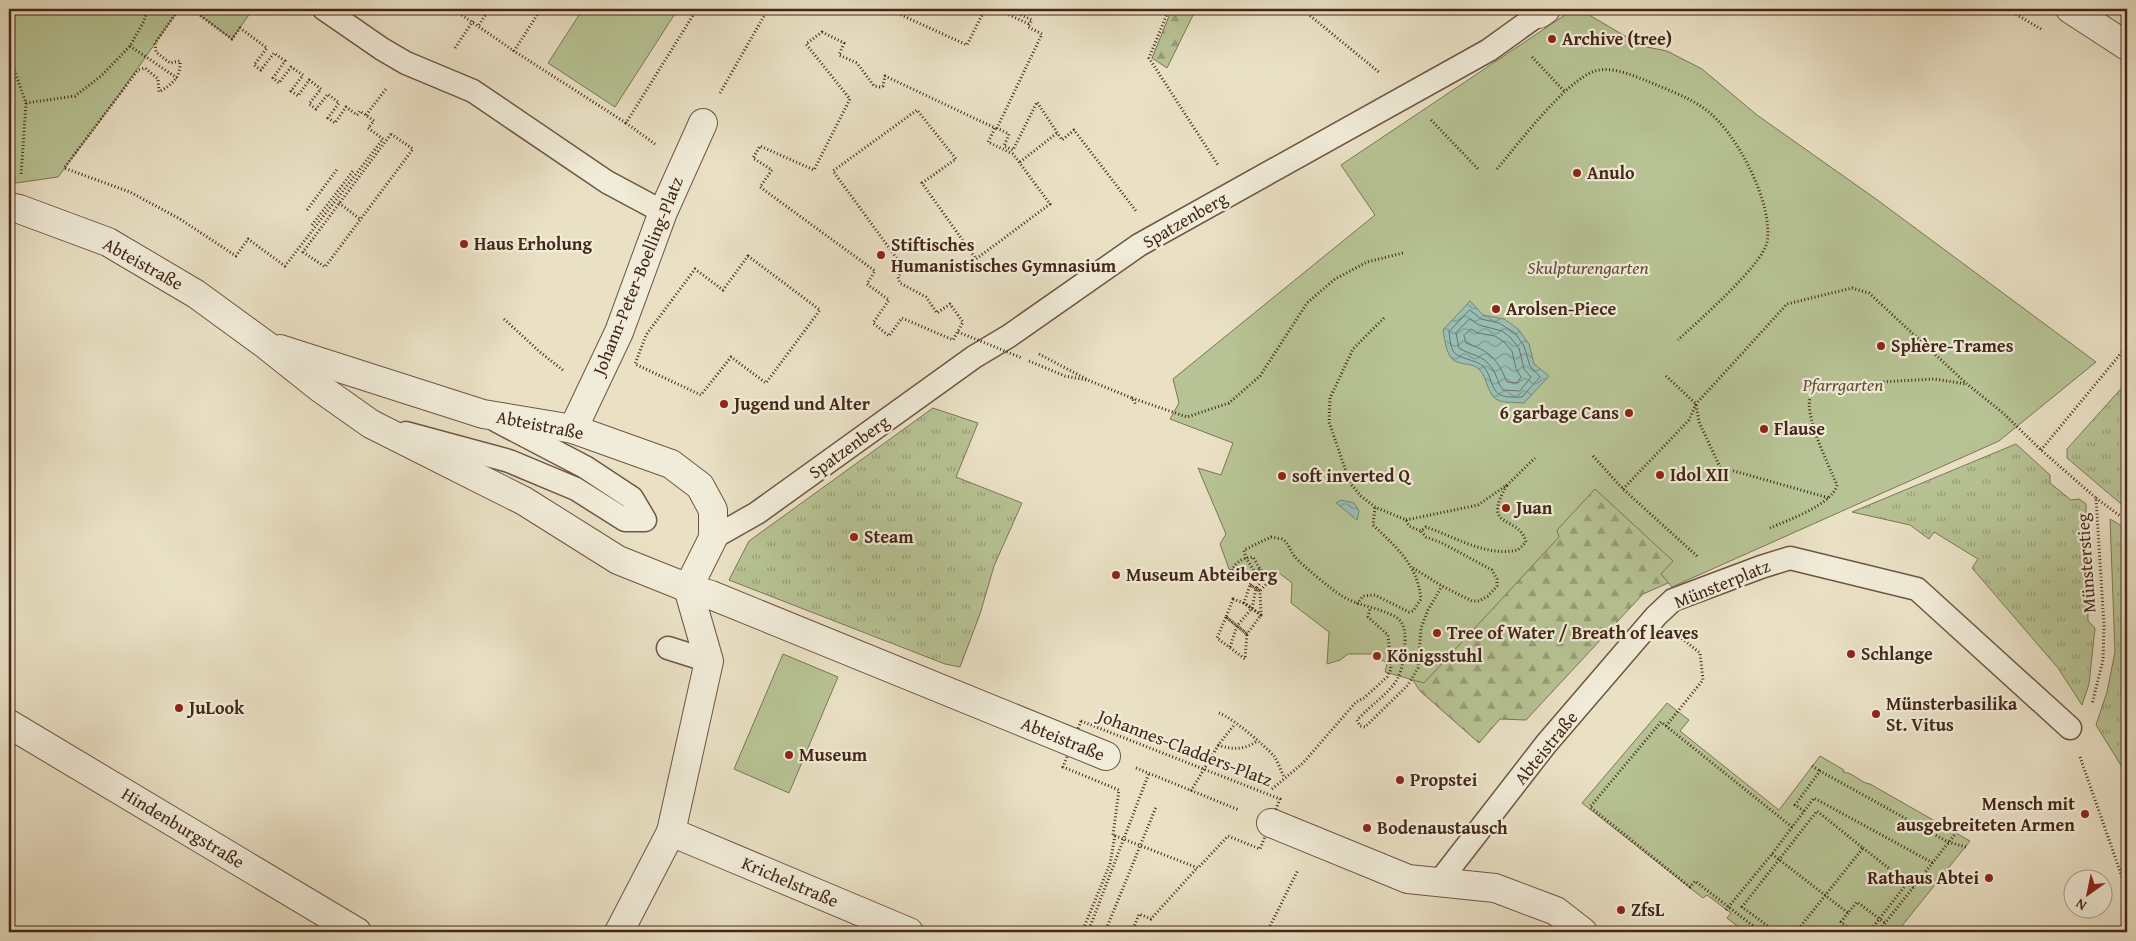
<svg xmlns="http://www.w3.org/2000/svg" width="2136" height="941" viewBox="0 0 2136 941" font-family="'Gentium Book Plus',serif">
  <defs>
    <pattern id="grass-tufts" width="24" height="20" patternUnits="userSpaceOnUse" patternTransform="scale(1.25)"><rect width="24" height="20" fill="#b7c394"/><path d="M3 7l-1-3M5 7V3M7 7l1-3M15 17l-1-3M17 17v-4M19 17l1-3" fill="none" stroke="#969e78"/></pattern>
    <pattern id="forest-firs" width="22" height="20" patternUnits="userSpaceOnUse" patternTransform="scale(1.25)"><rect width="22" height="20" fill="#b7c394"/><path d="M5 1l3.5 6h-7zM16 11l3.5 6h-7z" fill="#969e78"/></pattern>
    <pattern id="water-waves" width="16" height="10" patternUnits="userSpaceOnUse" patternTransform="scale(1.25)"><rect width="16" height="10" fill="#98beb3"/><path d="M0 5q4-4 8 0t8 0" fill="none" stroke="#7e9a91"/></pattern>
  </defs>
  <rect width="100%" height="100%" fill="#eae1c5"/>
  <filter id="stains"><feTurbulence type="fractalNoise" baseFrequency=".004" numOctaves="4"/><feColorMatrix values="0 0 0 0 .2 0 0 0 0 .09 0 0 0 0 .02 0 0 0 .5 -.17"/></filter>
  <radialGradient id="worn" r=".72"><stop offset=".6" stop-color="#630" stop-opacity="0"/><stop offset="1" stop-color="#630" stop-opacity=".3"/></radialGradient>
  <!-- grass -->
  <g fill="url(#grass-tufts)" stroke="#7e7556">
    <polygon points="2127,382 2127,509 2067,458 2067,449"/>
    <polygon points="933,408 978,423 956,477 1022,503 994,566 980,614 960,667 945,664 729,580 749,541"/>
    <polygon points="2016,444 2050,475 2050,483 2071,500 2079,499 2086,504 2088,621 2095,628 2089,684 2082,705 2058,668 1972,568 1978,559 1934,532 1929,539 1910,525 1852,512"/>
    <polygon points="2110,519 2127,529 2127,775 2096,725 2107,692 2115,652"/>
  </g>
  <!-- forest -->
  <g fill="url(#forest-firs)" stroke="#7e7556">
    <polygon points="1172,9 1196,9 1167,68 1152,58"/>
    <polygon points="1576,469 1700,569 1643,594 1526,720 1500,719 1479,743 1420,691 1410,676"/>
  </g>
  <!-- green -->
  <g fill="#b7c394" stroke="#7e7556">
    <polygon points="9,9 179,9 119,95 58,177 9,184"/>
    <polygon points="192,9 253,9 232,39"/>
    <polygon points="583,9 678,9 615,107 548,63"/>
    <polygon points="1574,9 1579,9 1642,46 1667,51 1702,69 1757,115 1876,199 2096,362 1999,441 1672,587 1661,574 1673,561 1595,489 1557,530 1559,537 1424,683 1385,672 1387,663 1372,654 1348,654 1340,660 1327,664 1329,632 1291,603 1292,583 1279,573 1270,579 1261,570 1255,578 1229,569 1220,544 1226,534 1198,468 1221,475 1233,443 1170,419 1179,403 1173,379 1375,215 1341,165"/>
    <polygon points="783,654 838,677 789,793 734,769"/>
    <path d="M1667,703l22,17 -9,11 99,79 41,-54 24,14 -1,2c10,0 19,12 27,12l100,57 -73,91h-152l-18,-14 4,-5 -24,-18 -4,3 -121,-95z"/>
  </g>
  <!-- water -->
  <g fill="url(#water-waves)" stroke="#768275">
    <path d="M1470,301l13,14 21,4 14,10 11,15 5,20 15,12 -25,27c-8,-1 -17,0 -24,-2 -13,-4 -12,-23 -21,-32 -7,-6 -14,-4 -22,-7 -11,-4 -12,-22 -14,-32z"/>
    <polygon points="1341,500 1354,503 1359,511 1357,520 1336,503"/>
  </g>
  <g fill="none" stroke-linecap="round" stroke-linejoin="round">
    <!-- shore -->
    <g stroke="#6e7265" stroke-width="1">
      <path d="M1470,310l11,9 18,4 16,10 9,13 6,20 10,11 -18,20c-7,0 -18,1 -23,-3 -8,-5 -8,-19 -15,-27 -8,-8 -27,-8 -31,-16 -3,-5 -3,-14 -4,-19z"/>
      <path d="M1470,319l9,6 23,6 8,6 9,11 5,21 7,8 -11,14 -17,-1c-5,-6 -6,-15 -11,-22 -10,-14 -20,-12 -33,-20l-3,-15z"/>
      <path d="M1471,329l7,4 17,3 9,6 8,9 4,18 5,8 -4,6 -10,-1c-10,-24 -18,-31 -41,-39l-2,-7z"/>
    </g>
    <defs>
      <g id="service">
        <polyline points="324,9 382,49 406,63 473,91 607,182 663,212"/>
        <polyline points="406,433 509,461 576,489 625,520 645,520 632,498 585,467 497,421"/>
        <polyline points="713,538 757,513 974,357 1009,336 1139,245 1489,50 1539,14"/>
        <polyline points="668,648 709,661"/>
        <polyline points="1439,882 1546,744 1656,616 1673,600 1761,567 1790,558 1917,589 2070,728"/>
      </g>
      <g id="pedestrian">
        <polyline points="9,724 357,932"/>
        <polyline points="619,932 671,832"/>
      </g>
      <g id="minor">
        <polyline points="1539,14 1546,9"/>
        <polyline points="9,207 19,209 108,242 196,294 266,345 320,388 371,424 524,501 618,560 688,588 711,595 1106,756"/>
        <polyline points="280,349 483,414 573,429 671,464 700,486 713,510 713,538 688,588"/>
        <polyline points="573,429 619,332 663,212 703,123"/>
        <polyline points="688,588 709,661 671,832 909,932"/>
        <polyline points="1271,823 1408,879 1495,888 1556,911 1583,932"/>
      </g>
      <polyline id="tertiary" points="2070,9 2127,46"/>
    </defs>
    <!-- service casing -->
    <use href="#service" stroke="#6e5642" stroke-width="25"/>
    <!-- pedestrian casing -->
    <use href="#pedestrian" stroke="#6e5642" stroke-width="30"/>
    <!-- minor casing -->
    <use href="#minor" stroke="#6e5642" stroke-width="30"/>
    <!-- tertiary casing -->
    <use href="#tertiary" stroke="#6e5642" stroke-width="30"/>
    <!-- path -->
    <g stroke="#442717" stroke-width="3" stroke-dasharray="1 2.5" stroke-linecap="butt">
      <path d="M179,9l-24,34 1,9 14,11 10,-2c1,17 -8,23 -21,31l-1,-13 -13,-11 -7,2 -74,98 66,24 50,27 56,37 12,-17 37,27 98,-127 -15,-11 6,-7 -14,-10 -3,4 -11,-8 -11,16 -7,-5 11,-15 -11,-9 -12,15 -7,-5 12,-15 -12,-9 -11,16 -7,-5 12,-16 -12,-8 -12,16 -6,-5 12,-17 -11,-8 -13,17 -7,-5 13,-17 -27,-20 -8,11 -41,-30"/>
      <polyline points="453,9 514,51"/>
      <polyline points="541,9 514,51 626,123"/>
      <polyline points="888,9 967,45 985,9"/>
      <polyline points="996,9 1029,24"/>
      <polyline points="1008,9 1032,20 1028,27 1042,34 997,128 1009,134 1004,146 1013,150 1037,102 1062,140 1074,130 1136,211"/>
      <polyline points="1169,9 1149,58 1218,165"/>
      <polyline points="1302,9 1380,73"/>
      <polyline points="2007,9 2041,29"/>
      <polyline points="479,25 489,9"/>
      <polygon points="822,32 844,43 839,55 857,63 874,86 880,87 883,86 885,76 995,128 988,142 1013,154 1050,204 976,259 922,183 956,159 917,110 833,171 906,271 900,273 898,277 900,283 926,297 937,313 950,304 963,322 953,340 902,318 889,336 873,323 889,300 867,284 875,271 760,187 772,170 753,158 760,146 814,170 850,99 806,44"/>
      <polyline points="130,46 177,78"/>
      <polyline points="455,48 473,21"/>
      <polyline points="1532,57 1565,92"/>
      <polyline points="9,61 15,72 26,103 21,176"/>
      <polyline points="720,93 768,9"/>
      <polyline points="26,103 75,96 101,76 130,46 144,21 147,9"/>
      <polyline points="366,115 386,89"/>
      <polyline points="1431,120 1479,170"/>
      <polygon points="391,134 413,149 325,267 303,252"/>
      <polyline points="655,144 626,123 697,9"/>
      <polyline points="1020,162 1057,133"/>
      <path d="M1497,169c22,-26 68,-88 98,-98 16,-5 37,4 52,10 19,8 41,16 58,28 31,22 69,95 62,133 -5,24 -69,79 -89,98"/>
      <polyline points="339,203 360,219"/>
      <polyline points="307,210 338,168"/>
      <polyline points="312,225 353,171"/>
      <polygon points="748,256 820,310 766,383 731,357 701,395 635,364 646,335 695,269 723,290"/>
      <polyline points="1384,318 1353,349 1330,398 1329,422 1350,483 1361,496 1375,507 1406,520 1409,526 1421,531"/>
      <polyline points="504,319 540,352 564,371"/>
      <polyline points="1039,354 1090,381 1132,398 1136,405"/>
      <polyline points="1029,361 1065,376 1087,380"/>
      <polyline points="1666,376 1696,404 1699,422 1720,467 1829,498"/>
      <polyline points="1132,398 1187,417 1229,403 1260,376 1307,303 1335,279 1367,262 1403,253"/>
      <polyline points="2041,450 2127,346"/>
      <polyline points="1593,456 1623,489 1698,557"/>
      <polyline points="1623,489 1689,420 1696,404 1787,304 1852,288 1869,293 1967,384 2003,413 2041,450 2096,498 2104,626 2103,660 2092,704"/>
      <polyline points="2096,498 2127,521"/>
      <polyline points="1406,520 1478,505 1507,485 1535,458"/>
      <path d="M1770,528c18,-8 62,-23 67,-43 -7,-17 -35,-73 -26,-89 3,-5 10,-8 16,-11l107,-6 32,5"/>
      <path d="M1413,568l29,18 30,15h7l9,-5 9,-10v-7l-5,-9 -50,-27 -16,-6 -5,-6 5,-4c30,10 59,30 92,23l8,-8c-7,-28 -46,-11 -19,-57"/>
      <path d="M1260,569l-4,4 -6,12 10,6 11,-12 -11,-10 -7,-12c-10,1 -16,4 -21,13l21,8 7,-9"/>
      <polygon points="1250,585 1260,591 1261,615 1244,603"/>
      <polygon points="1233,599 1244,603 1261,615 1247,634 1226,617"/>
      <path d="M1357,604l6,-8 12,-1 34,17 4,-1 8,-12c-4,-35 -24,-51 -48,-74l2,-18"/>
      <polygon points="1226,617 1247,634 1245,659 1217,638"/>
      <path d="M1230,647l7,-21 15,-18 4,-19 5,-7 -15,-24 -2,-8 27,-13 11,2c7,4 8,12 13,18 8,9 37,33 47,39 16,10 34,11 50,19 11,5 13,13 13,25 -1,49 -17,48 -48,80l3,6 5,1 43,-42 10,-17 3,-40 7,-18 14,-24"/>
      <path d="M1219,713c15,6 44,31 55,43 4,6 7,15 10,21"/>
      <polygon points="1081,721 1280,799 1260,849 1228,836 1198,868 1113,835 1119,790 1063,767"/>
      <polyline points="1666,726 1703,680 1700,653 1680,637"/>
      <path d="M1218,745c14,5 27,5 39,-4"/>
      <polyline points="2080,757 2127,891"/>
      <polyline points="1812,766 1820,771"/>
      <polyline points="1136,768 1239,810"/>
      <polyline points="1272,789 1303,763 1356,702 1364,698 1387,677 1391,669 1388,635 1368,617 1370,608"/>
      <polyline points="1191,791 1219,744 1235,724"/>
      <polyline points="1804,811 1795,805 1820,771 1948,842 1966,847"/>
      <polyline points="1863,848 1914,888"/>
      <polyline points="1772,854 1848,913 1857,902 1885,923"/>
      <polyline points="1726,910 1772,854 1814,798 1933,863"/>
      <polyline points="1848,913 1841,922 1854,932"/>
      <polyline points="1082,932 1110,864 1115,835"/>
      <polyline points="1088,932 1149,773"/>
      <polyline points="1132,932 1139,914 1151,919 1197,868"/>
      <polyline points="1267,932 1298,870"/>
      <polyline points="1761,932 1695,881 1690,887 1590,807 1661,722 1792,827"/>
      <polyline points="1776,932 1742,907 1817,811 1863,848 1796,932"/>
      <polyline points="1869,932 1908,882"/>
      <polyline points="1878,932 1956,833"/>
    </g>
    <!-- service -->
    <use href="#service" stroke="#f1ecd9" stroke-width="22"/>
    <!-- pedestrian -->
    <use href="#pedestrian" stroke="#f1ecd9" stroke-width="28"/>
    <!-- minor -->
    <use href="#minor" stroke="#f1ecd9" stroke-width="28"/>
    <!-- tertiary -->
    <use href="#tertiary" stroke="#f1ecd9" stroke-width="28"/>
    <!-- path-bridge -->
    <g stroke="#442717" stroke-width="3" stroke-dasharray="1 2.5" stroke-linecap="butt">
      <polyline points="958,332 1022,358"/>
      <polyline points="1105,932 1156,807"/>
    </g>
  </g>
  <!-- markers -->
  <g fill="#8f2418" stroke="#f1ecd9" stroke-width="2">
    <circle cx="1552" cy="39" r="5"/>
    <circle cx="1577" cy="173" r="5"/>
    <circle cx="464" cy="244" r="5"/>
    <circle cx="881" cy="255" r="5"/>
    <circle cx="1496" cy="309" r="5"/>
    <circle cx="1881" cy="346" r="5"/>
    <circle cx="724" cy="404" r="5"/>
    <circle cx="1629" cy="413" r="5"/>
    <circle cx="1764" cy="429" r="5"/>
    <circle cx="1660" cy="475" r="5"/>
    <circle cx="1282" cy="476" r="5"/>
    <circle cx="1506" cy="508" r="5"/>
    <circle cx="854" cy="537" r="5"/>
    <circle cx="1116" cy="575" r="5"/>
    <circle cx="1437" cy="633" r="5"/>
    <circle cx="1851" cy="654" r="5"/>
    <circle cx="1377" cy="656" r="5"/>
    <circle cx="179" cy="708" r="5"/>
    <circle cx="1876" cy="714" r="5"/>
    <circle cx="789" cy="755" r="5"/>
    <circle cx="1400" cy="780" r="5"/>
    <circle cx="2085" cy="814" r="5"/>
    <circle cx="1367" cy="828" r="5"/>
    <circle cx="1989" cy="878" r="5"/>
    <circle cx="1621" cy="910" r="5"/>
  </g>
  <g text-anchor="middle" stroke-width="4.5" stroke-linejoin="round" paint-order="stroke">
    <!-- poi labels -->
    <g font-size="18" font-weight="bold" fill="#442717" stroke="#f1ecd9" text-anchor="start">
      <text x="1562" y="45">Archive (tree)</text>
      <text x="1587" y="179">Anulo</text>
      <text x="474" y="250">Haus Erholung</text>
      <text x="891" y="251">Stiftisches<tspan x="891" dy="21">Humanistisches Gymnasium</tspan></text>
      <text x="1506" y="315">Arolsen-Piece</text>
      <text x="1891" y="352">Sphère-Trames</text>
      <text x="734" y="410">Jugend und Alter</text>
      <text x="1619" y="419" text-anchor="end">6 garbage Cans</text>
      <text x="1774" y="435">Flause</text>
      <text x="1670" y="481">Idol XII</text>
      <text x="1292" y="482">soft inverted Q</text>
      <text x="1516" y="514">Juan</text>
      <text x="864" y="543">Steam</text>
      <text x="1126" y="581">Museum Abteiberg</text>
      <text x="1447" y="639">Tree of Water / Breath of leaves</text>
      <text x="1861" y="660">Schlange</text>
      <text x="1387" y="662">Königsstuhl</text>
      <text x="1886" y="710">Münsterbasilika<tspan x="1886" dy="21">St. Vitus</tspan></text>
      <text x="189" y="714">JuLook</text>
      <text x="799" y="761">Museum</text>
      <text x="1410" y="786">Propstei</text>
      <text x="2075" y="810" text-anchor="end">Mensch mit<tspan x="2075" dy="21">ausgebreiteten Armen</tspan></text>
      <text x="1377" y="834">Bodenaustausch</text>
      <text x="1979" y="884" text-anchor="end">Rathaus Abtei</text>
      <text x="1631" y="916">ZfsL</text>
    </g>
    <!-- street labels -->
    <g font-size="18" fill="#442717" stroke="#f1ecd9">
      <text transform="translate(1185 220) rotate(-30)" y="6">Spatzenberg</text>
      <text transform="translate(143 264) rotate(29)" y="6">Abteistraße</text>
      <text transform="translate(638 276) rotate(-68)" y="6">Johann-Peter-Boelling-Platz</text>
      <text transform="translate(540 425) rotate(11)" y="6">Abteistraße</text>
      <text transform="translate(849 447) rotate(-36)" y="6">Spatzenberg</text>
      <text transform="translate(2086 563) rotate(-94)" y="6">Münsterstieg</text>
      <text transform="translate(1722 584) rotate(-22)" y="6">Münsterplatz</text>
      <text transform="translate(1063 739) rotate(22)" y="6">Abteistraße</text>
      <text transform="translate(1185 748) rotate(21)" y="6">Johannes-Cladders-Platz</text>
      <text transform="translate(1546 748) rotate(-51)" y="6">Abteistraße</text>
      <text transform="translate(183 828) rotate(31)" y="6">Hindenburgstraße</text>
      <text transform="translate(790 882) rotate(23)" y="6">Krichelstraße</text>
    </g>
    <!-- park labels -->
    <g font-size="18" font-style="italic" fill="#614e36" stroke="#f1ecd9">
      <text x="1588" y="274">Skulpturengarten</text>
      <text x="1843" y="391">Pfarrgarten</text>
    </g>
  </g>
  <!-- margin -->
  <rect width="2136" height="941" fill="none" stroke="#eae1c5" stroke-width="30"/>
  <rect x="10" y="10" width="2116" height="921" fill="none" stroke="#442717" stroke-width="2.5"/>
  <rect x="15" y="15" width="2106" height="911" fill="none" stroke="#442717"/>
  <!-- north arrow -->
  <g transform="translate(2088 894) rotate(213)"><circle r="24" fill="#f1ecd9" stroke="#ac9d8b"/>
  <path d="M0-4L9 19L0 12L-9 19Z" fill="#8f2418"/>
  <text y="-8" font-size="14" font-weight="bold" text-anchor="middle" fill="#442717">N</text>
  </g>
  <rect width="100%" height="100%" filter="url(#stains)"/>
  <rect width="100%" height="100%" fill="url(#worn)"/>
</svg>
